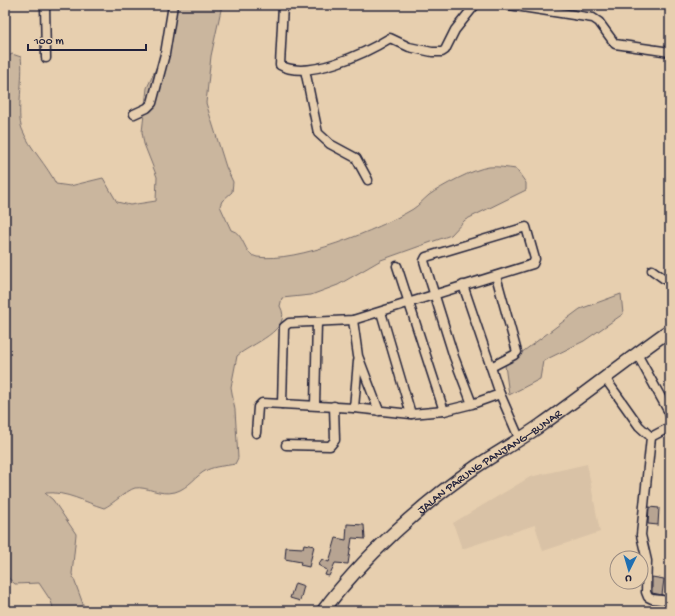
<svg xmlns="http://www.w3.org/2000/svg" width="675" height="616" viewBox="0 0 675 616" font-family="'Gochi Hand',sans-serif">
  <rect width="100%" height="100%" fill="#e7cfaf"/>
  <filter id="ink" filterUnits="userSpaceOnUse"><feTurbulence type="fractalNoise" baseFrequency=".025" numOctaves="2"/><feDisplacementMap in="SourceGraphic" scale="8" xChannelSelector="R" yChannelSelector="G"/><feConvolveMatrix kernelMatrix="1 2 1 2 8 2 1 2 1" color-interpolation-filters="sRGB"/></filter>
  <g filter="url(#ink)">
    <!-- built -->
    <polygon fill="#d9c2a6" points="587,464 600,532 543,551 535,525 462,549 453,523 530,477"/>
    <!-- green -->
    <g fill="#cab69e" stroke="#766c6c">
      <path d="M168,5h54l-11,51 -5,47 20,64 7,15 -1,10 -10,9 -2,5 11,24c14,3 12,25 26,27 40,6 121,-27 156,-48 6,-4 10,-9 16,-14 13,-9 44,-26 60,-28 8,-1 19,1 27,2l10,14v7l-61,30 -14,15 -70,25 -43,25 -27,10 -29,3 -2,8c14,24 -30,38 -43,50l-6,31 4,23 3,48 -3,6c-9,2 -20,2 -28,6 -11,5 -18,18 -32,22 -16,4 -28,-6 -40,-4 -8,2 -22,16 -31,20 -20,-6 -37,-17 -59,-15l8,7 23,34 -4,40 11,30 -1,7h-28l-3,-10 -12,-18 -24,1 -10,-9v-517l7,-4 9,3c3,19 -5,57 1,72 8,20 25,36 34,55l14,2 33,-8 14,24 13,3 26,-4 1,-24 -13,-33 -2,-12 5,-44 15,-33z"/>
      <polygon points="621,294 623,314 584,341 543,361 540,379 509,395 505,365 580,309"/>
    </g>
    <!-- building -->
    <g fill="#b7a492" stroke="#22223b">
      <polygon points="649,507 659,508 658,525 648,524"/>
      <polygon points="347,524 364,525 365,539 352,538 348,564 335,563 329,576 325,575 327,570 318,565 322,559 329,562 336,538 346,540"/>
      <polygon points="304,544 314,546 309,567 300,565 301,562 285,559 286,547 303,548"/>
      <polygon points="652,577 664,579 662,595 652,593"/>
      <polygon points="295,583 304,586 300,601 290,598"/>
    </g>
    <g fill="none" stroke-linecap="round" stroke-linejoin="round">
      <defs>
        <g id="minor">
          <polyline points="45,5 46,58"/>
          <path d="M283,5l-3,60c27,16 86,-12 110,-27l19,9 23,5h10l3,-2 10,-20 20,-25"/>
          <polyline points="509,5 593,18 599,22 615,44 670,52"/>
          <polyline points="305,70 318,133 330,144 356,158 368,180"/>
          <polyline points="134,114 147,108 152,103 165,54 173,5"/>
          <polyline points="397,266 444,411"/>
          <polyline points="652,270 670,283"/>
          <polyline points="463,285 500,394 520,440"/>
          <polyline points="381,312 411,414"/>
          <polyline points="353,320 358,356 379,411"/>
          <polyline points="637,354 670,414"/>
          <polyline points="491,367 514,355 517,352 496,276"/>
          <polyline points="605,378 639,426 651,437"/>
          <polyline points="472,404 454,357 424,261 426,257 526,227 535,259 533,264 353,320 289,323 284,327 282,404 354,408 411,414 444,411 472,404 500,394"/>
          <polyline points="315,405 317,322"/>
          <polyline points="354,408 358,361"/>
          <polyline points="256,433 258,407 262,403 282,404"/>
          <polyline points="651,437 641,535 647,561 646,592 648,597 652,599 670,601"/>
          <polyline points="651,437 670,427"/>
          <polyline points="286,445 330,446 335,440 334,406"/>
        </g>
        <g id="primary">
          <path id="s1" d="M323,611c39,-53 100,-108 154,-145 21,-14 43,-26 64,-41 44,-31 85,-64 129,-95"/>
        </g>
      </defs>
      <!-- minor casing -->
      <use href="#minor" stroke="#22223b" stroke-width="11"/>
      <!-- primary casing -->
      <use href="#primary" stroke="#22223b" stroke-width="15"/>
      <!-- minor -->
      <use href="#minor" stroke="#e7cfaf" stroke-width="8"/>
      <!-- primary -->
      <use href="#primary" stroke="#e7cfaf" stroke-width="12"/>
    </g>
  </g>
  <g text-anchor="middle" stroke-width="3" stroke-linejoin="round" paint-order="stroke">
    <!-- street labels -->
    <g font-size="12" fill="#22223b" stroke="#e7cfaf">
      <text dy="4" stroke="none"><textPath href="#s1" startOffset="225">JALAN PARUNG PANJANG–BUNAR</textPath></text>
    </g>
  </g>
  <!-- margin -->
  <rect width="675" height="616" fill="none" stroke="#e7cfaf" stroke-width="20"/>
  <rect x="10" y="10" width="655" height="596" fill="none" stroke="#22223b" stroke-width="1.5" filter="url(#ink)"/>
  <!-- north arrow -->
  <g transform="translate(629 570) rotate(185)"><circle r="19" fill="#e7cfaf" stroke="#988a81"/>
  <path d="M0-3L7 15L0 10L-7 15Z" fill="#1f6fb2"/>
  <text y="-6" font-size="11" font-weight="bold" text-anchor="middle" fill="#22223b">U</text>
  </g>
  <!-- scale -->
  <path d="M28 44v6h118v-6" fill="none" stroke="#22223b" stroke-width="2"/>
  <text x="34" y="44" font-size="12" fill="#22223b" stroke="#e7cfaf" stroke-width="3" paint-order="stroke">100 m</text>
</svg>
